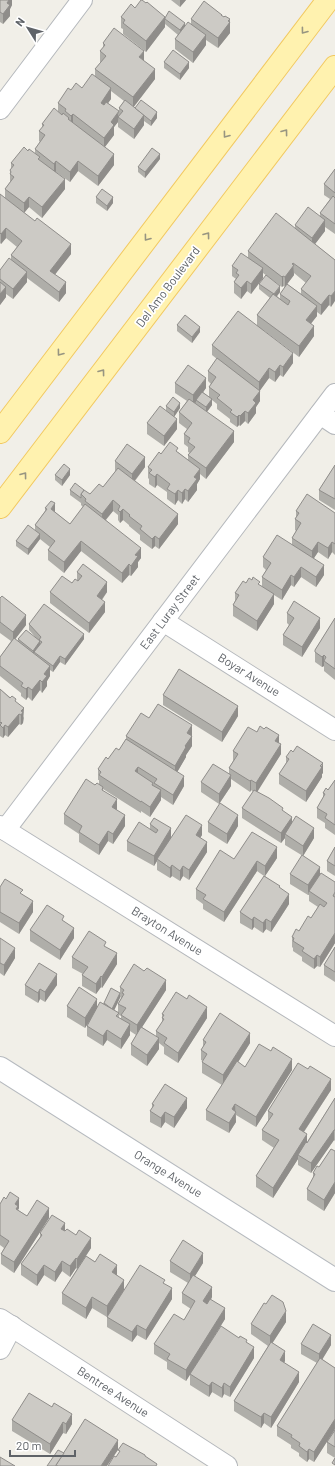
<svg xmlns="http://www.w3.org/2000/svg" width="335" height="1466" viewBox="0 0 335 1466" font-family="Barlow,sans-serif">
  <rect width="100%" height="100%" fill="#f1efe8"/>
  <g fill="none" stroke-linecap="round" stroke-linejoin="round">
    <defs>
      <g id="street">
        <polyline points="0,109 82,0"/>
        <polyline points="320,414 335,424"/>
        <polyline points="163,621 335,730"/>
        <polyline points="0,826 5,830 335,1036"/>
        <polyline points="5,830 335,394"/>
        <polyline points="0,1319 227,1466"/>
        <polyline points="0,1349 12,1326"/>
      </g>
      <polyline id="secondary" points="0,1068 335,1280"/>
      <g id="primary">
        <polyline points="0,432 328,0"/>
        <polyline points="0,507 335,67"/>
      </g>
    </defs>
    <!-- street casing -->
    <use href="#street" stroke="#b5b8bc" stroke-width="22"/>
    <!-- secondary casing -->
    <use href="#secondary" stroke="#b6babf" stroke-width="24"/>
    <!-- primary casing -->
    <use href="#primary" stroke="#f2c960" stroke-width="24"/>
    <!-- street -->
    <use href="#street" stroke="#fff" stroke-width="20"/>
    <!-- secondary -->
    <use href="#secondary" stroke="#fff" stroke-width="22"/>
    <!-- primary -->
    <use href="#primary" stroke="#fff2af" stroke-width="22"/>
  </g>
  <!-- wall -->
  <g fill="#afaea9" fill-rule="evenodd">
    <polygon points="0,0 12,0 12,5 10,9 10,16 3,24 0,22"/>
    <polygon points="171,0 186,0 180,7"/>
    <polygon points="135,8 165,17 185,26 191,24 191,19 222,16 230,22 230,33 218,48 206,40 206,45 193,63 175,49 175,39 178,35 165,24 165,27 146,52 123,34 123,29 121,28 121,17"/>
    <path d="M103,43l41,18 11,18 -22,28 24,11 -6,8 -7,-5v4l-10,14 -16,-12v-5l-4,5v8l-9,12 9,18 -16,21 -20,-15 -8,11 -14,-10 9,17 -23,29 -13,-11 -5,6 47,41 -16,20 11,19 -7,9 -32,-24v4l-14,17 -7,-5v3l-6,8v-35l11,-10v-5l6,-8 -11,-9 -5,6 -1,-1v-49l5,4v-9l5,-7v-12l1,-1v-6l17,-12 7,2v-4l5,-7 -1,-1v-10l3,-3v-4l16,-13v-8l13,-13 11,-2 13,-11v-8l6,-7h-1v-11l3,-3zM111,91l13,10 -5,7v8l-11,-13 3,-4z"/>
    <polygon points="164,62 189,68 180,80 164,68"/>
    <polygon points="160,159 145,178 138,172 138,167"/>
    <path d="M335,169v65l-10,-7v4l-10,13 20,16 -4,47 -2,-2 -8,10 -4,-3v4l-6,7 3,13 -15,21 -37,-28 31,34 -10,14 -3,-2 -5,7 -6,-4 -9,12v11l-4,6v6l-8,11 -3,-3 -5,5 -1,-1 -2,2 -7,-5v-3l-13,-10v-5l-5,-4v5l-5,7 27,30 -28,37 -6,-5v5l-3,5v6l-9,12 -3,-3 -3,5 -4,-4 -3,5 -8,-6v-7l-10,-7 -2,3 -6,-4v-5l-1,-1v-11l13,-13 17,-2 10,8v-5l2,-2 -2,-1v-5l-4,-3v-10l3,-5 -8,-6v-11l8,-11 -12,-8v-10l31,5 -3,4 6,5v-10l2,-3 -3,-3v-10l9,-12 -5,-4v-10l45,-20v-10l13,-17 -11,-9v-5l21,8 -3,4 3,3v-5l5,-7 -2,-1 -1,1 -19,-14v5l-12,16 -4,-3 -6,8 -7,-6v-11l2,-3 -4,-3v-10l16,-9v-6l47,-23v-3l25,-9v-3l10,-14 -6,-4v-11zM294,273l12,10 -5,6v5l-14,-10 7,-9z"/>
    <polygon points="96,197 113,203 107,211 96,203"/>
    <polygon points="177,325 200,332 192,343 177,331"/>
    <polygon points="166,406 180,408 174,417 177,429 164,446 147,434 147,423 166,411"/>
    <polygon points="115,461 145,467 135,481 178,524 159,549 155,546 152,549 140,540 140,535 129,526 129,525 123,520 120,523 118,520 118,515 113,511 106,520 141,558 138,562 138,567 131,576 129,575 122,583 81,551 64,573 48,560 48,550 50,547 40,539 28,555 16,546 16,541 35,530 35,525 45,511 45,508 55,512 70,524 83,507 81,505 81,503 70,495 70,490 90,494 103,487 115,472"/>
    <polygon points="335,465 335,510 319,500 319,490"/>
    <polygon points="55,475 70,475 62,486 55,480"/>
    <polygon points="296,511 335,513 335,555 332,552 328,559 318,552 314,558 324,575 316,587 301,577 294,587 291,585 282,600 274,595 274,604 257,631 233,616 233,605 235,601 235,593 246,583 260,585 262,586 262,577 266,570 263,567 263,557 292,544 292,538 296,531 295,530 295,519 296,517"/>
    <polygon points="77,572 107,592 102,600 105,612 89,633 50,603 50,592 77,581"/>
    <polygon points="0,598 26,625 15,639 18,641 18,639 38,640 29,630 29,624 84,639 65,665 60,662 53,672 50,670 50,676 47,681 47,686 42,693 40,690 32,701 28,697 26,700 21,696 21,693 0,676 0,657 11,641 0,633"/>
    <polygon points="287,613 320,628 302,657 283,645 283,635 289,625 287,623"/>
    <polygon points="335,618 335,680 324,671 324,666 322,667 315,662 315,650"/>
    <polygon points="0,689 16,702 24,718 23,723 21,725 19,724 8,737 5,735 3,738 0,736"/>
    <polygon points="163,695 238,716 222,742 163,705"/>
    <polygon points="149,718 192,735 192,746 186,755 186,757 177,772 184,786 173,805 161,797 161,800 150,817 141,811 141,813 103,789 103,791 117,810 125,826 113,844 108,841 99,855 79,842 79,834 64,824 64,814 95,785 99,784 99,780 98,780 98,769 119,750 126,740 126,736"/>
    <polygon points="257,732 279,743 281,754 257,791 283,811 292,823 314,838 303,856 285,845 285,838 281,843 242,818 242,808 253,792 251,790 250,792 231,779 231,786 219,804 201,792 201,782 229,774 229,768 233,761 233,751"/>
    <polygon points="286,757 323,773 322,774 322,777 306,802 279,784 279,774 286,763"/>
    <polygon points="335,780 335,835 325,828 325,823 317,818 317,808 323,798 323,793 328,790"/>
    <polygon points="208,822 238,826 227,844 208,832"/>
    <polygon points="150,824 171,838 202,835 200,838 207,852 189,880 183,876 180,881 172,876 170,878 157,870 157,861 154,866 127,851 127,841 150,829"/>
    <polygon points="335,847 335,876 327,871 327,861"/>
    <polygon points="277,858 265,876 280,888 289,904 271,932 266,929 263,933 254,927 252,930 240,923 240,912 264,876 257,871 224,922 203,909 203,904 196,899 196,889 234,859"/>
    <polygon points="290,874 320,874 335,882 335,943 320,967 317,966 314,969 302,961 302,957 293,951 293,948 292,947 292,937 299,931 311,918 318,907 309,901 309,895 308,895 290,884"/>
    <polygon points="0,887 23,895 33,912 19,934 0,922"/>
    <polygon points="64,921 74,938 60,960 30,941 30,930"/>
    <polygon points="0,938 15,958 4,976 0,973"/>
    <polygon points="106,947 117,964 102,988 101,987 96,994 82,986 82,975 83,974 72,968 72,957"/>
    <polygon points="335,947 335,982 324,975 324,965"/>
    <polygon points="25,985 57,985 45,1002 40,999 38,1003 25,995"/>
    <path d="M120,987l46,3 -24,37 14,10v-6l6,-8v-9l45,4 -29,45 -14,-9v-7l-5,-4v6l-12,17 -16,-11v-11l5,-9 -6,-4v4l-9,14 -14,-9 -4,6 -16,-10v-10l1,-3 -3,5 -18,-11v-11l30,1 23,-14zM120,997l1,1 -3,6v8l-4,-2zM119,1015l2,1v3l-2,-1z"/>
    <polygon points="203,1040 250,1043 238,1062 245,1067 292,1070 256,1127 236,1115 236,1122 229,1133 206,1120 206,1110 222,1085 202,1073 202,1062 203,1061 201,1060 201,1050 203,1047"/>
    <polygon points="331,1090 304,1132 307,1142 335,1098 335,1141 334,1140 311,1173 298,1165 298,1159 273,1198 256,1187 256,1176 274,1148 262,1140 262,1130 268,1121 268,1111"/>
    <polygon points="152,1104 187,1108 174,1128 165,1122 161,1128 150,1122 150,1111 152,1108"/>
    <polygon points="335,1151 335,1193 324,1211 307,1200 307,1189 313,1178 313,1173"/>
    <polygon points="0,1204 19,1208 18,1210 27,1216 49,1218 14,1273 1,1264 1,1254 4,1248 0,1245"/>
    <polygon points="65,1231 91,1248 86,1256 117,1275 124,1290 107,1317 92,1308 86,1319 62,1304 62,1293 77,1269 76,1268 70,1277 62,1271 55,1282 44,1275 37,1286 21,1275 21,1264 40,1237 40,1233"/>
    <polygon points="170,1261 203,1263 195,1276 212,1297 211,1300 225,1319 186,1381 167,1369 167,1362 154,1354 154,1344 184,1320 191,1309 182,1303 182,1293 188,1283 170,1272"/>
    <polygon points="165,1284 172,1299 146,1340 137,1335 132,1342 107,1327 107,1317"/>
    <polygon points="286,1322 272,1343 285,1361 284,1362 299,1382 271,1428 264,1423 261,1428 234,1411 234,1401 268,1346 251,1334 251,1324"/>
    <polygon points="247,1343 254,1358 230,1397 224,1394 222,1398 212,1392 209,1397 190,1385 190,1374"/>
    <polygon points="301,1344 331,1345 322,1359 335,1368 335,1429 314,1462 309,1459 307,1462 299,1456 299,1453 291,1448 291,1445 277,1436 277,1426 317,1363 301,1354"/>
    <polygon points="52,1407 72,1424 66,1434 63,1433 50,1454 12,1431 12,1420"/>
    <polygon points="335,1430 335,1458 327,1453 327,1442"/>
  </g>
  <!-- shaded-wall -->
  <g fill="#8f8d8a">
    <polygon points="9,0 12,0 12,5 10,9 10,16 3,24 3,14 7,3"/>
    <polygon points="180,0 186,0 180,7"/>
    <polygon points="165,17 165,27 146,52 146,41"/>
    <polygon points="230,19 230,33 218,48 218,38"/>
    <polygon points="185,23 185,29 180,36 180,30"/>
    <polygon points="206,35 206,45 193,63 193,52"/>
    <polygon points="144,51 144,61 139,57"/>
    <polygon points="189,62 189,68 180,80 180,74"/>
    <polygon points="155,69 155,79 133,108 133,97"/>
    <polygon points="111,88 111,99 101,113 101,103"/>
    <polygon points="119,111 118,122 114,127 114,135 104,148 104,138 111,122"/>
    <polygon points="157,112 157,118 151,126 151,121"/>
    <polygon points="73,114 73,125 71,126 71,116"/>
    <polygon points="144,115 144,125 134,139 134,129"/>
    <polygon points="114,154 114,165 98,186 98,176"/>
    <polygon points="160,154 160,159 145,178 145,172"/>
    <polygon points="56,161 56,172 54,174 54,164"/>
    <polygon points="78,161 78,171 70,182 70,172"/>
    <polygon points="65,179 65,189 42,218 42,207"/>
    <polygon points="29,197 29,207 24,213 24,203"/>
    <polygon points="113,197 113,203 107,211 107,206"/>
    <polygon points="325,220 325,231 312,248 312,238"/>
    <polygon points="6,228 6,238 1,244 1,234"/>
    <polygon points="71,244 71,254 50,281 50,271"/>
    <polygon points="293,263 294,275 285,287 285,277"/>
    <polygon points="263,268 263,278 251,294 251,284"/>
    <polygon points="27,272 27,282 13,299 13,289"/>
    <polygon points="283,276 283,286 282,287 282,277"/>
    <polygon points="247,281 247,291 241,299 241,288"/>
    <polygon points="66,282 66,293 59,302 59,292"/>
    <polygon points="280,286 280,292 274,300 274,295"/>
    <polygon points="6,287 6,297 0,305 0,294"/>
    <polygon points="335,291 335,301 331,307 331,296"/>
    <polygon points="329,295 329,305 321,315 321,305"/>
    <polygon points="317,306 317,316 306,330 306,320"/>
    <polygon points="314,326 314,336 299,357 299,346"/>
    <polygon points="200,327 200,332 192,343 192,337"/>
    <polygon points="293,353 293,363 283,377 283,367"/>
    <polygon points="280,365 280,375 275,382 275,372"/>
    <polygon points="269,368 269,378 259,392 259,382"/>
    <polygon points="206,378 206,388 197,401 196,400 196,402 193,406 193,395"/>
    <polygon points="260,391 260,401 256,407 256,413 248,424 248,413 253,400"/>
    <polygon points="212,399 212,405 206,413 206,407"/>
    <polygon points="180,403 180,408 174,417 174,412"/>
    <polygon points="245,411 245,421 240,426 240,416"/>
    <polygon points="239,415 239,425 237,427 237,417"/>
    <polygon points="177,419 177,429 164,446 164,436"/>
    <polygon points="234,431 234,442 206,479 206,468"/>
    <polygon points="145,457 145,467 132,484 132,474"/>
    <polygon points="70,469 70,475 62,486 62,480"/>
    <polygon points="200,469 200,479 197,484 197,490 188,502 188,491 194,477"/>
    <polygon points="157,474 157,485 155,488 155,477"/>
    <polygon points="185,489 185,499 182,504 182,493"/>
    <polygon points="178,490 178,500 175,505 175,494"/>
    <polygon points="113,500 113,511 102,524 102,514"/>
    <polygon points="55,503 55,514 51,509"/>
    <polygon points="123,509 123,520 120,523 120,512"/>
    <polygon points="178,514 178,524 159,549 159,539"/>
    <polygon points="40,534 40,539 28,555 28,549"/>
    <polygon points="155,536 155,546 152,549 152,539"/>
    <polygon points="81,541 81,551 64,573 64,562"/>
    <polygon points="318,542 318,552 312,561 312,551"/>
    <polygon points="332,542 332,552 328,559 328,548"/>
    <polygon points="141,548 141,558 138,562 138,567 131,576 131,566 135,555"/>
    <polygon points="129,564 129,575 122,583 122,573"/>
    <polygon points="324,565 324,575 316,587 316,577"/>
    <polygon points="301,567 301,577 294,587 294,577"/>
    <polygon points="291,575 291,585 282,600 282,590"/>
    <polygon points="107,582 107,592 97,606 97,596"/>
    <polygon points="274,594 274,604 257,631 257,621"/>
    <polygon points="105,602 105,612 89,633 89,623"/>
    <polygon points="26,615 26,625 13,642 13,632"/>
    <polygon points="320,618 320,628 302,657 302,647"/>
    <polygon points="84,634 84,639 65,665 65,659"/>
    <polygon points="40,641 40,647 34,652 34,654 33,656 33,651"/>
    <polygon points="324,655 324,666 322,667 322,657"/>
    <polygon points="60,656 60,662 53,672 53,666"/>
    <polygon points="50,666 50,676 47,681 47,686 42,693 42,682 44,674"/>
    <polygon points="40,680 40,690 32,701 32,690"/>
    <polygon points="28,687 28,697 26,700 26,689"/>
    <polygon points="238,706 238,716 222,742 222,732"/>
    <polygon points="24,708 23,723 21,725 21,711"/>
    <polygon points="19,714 19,724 8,737 8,727"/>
    <polygon points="5,725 5,735 3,738 3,728"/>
    <polygon points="192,725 192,746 186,755 186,757 175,776 175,766 187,733"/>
    <polygon points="279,735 279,746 275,741"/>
    <polygon points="281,744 281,754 256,794 256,783"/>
    <polygon points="323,763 323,773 322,774 322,777 306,802 306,791"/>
    <polygon points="138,767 138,777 135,771"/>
    <polygon points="231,775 231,786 219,804 219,794"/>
    <polygon points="184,776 184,786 173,805 173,795"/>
    <polygon points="251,780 251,790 250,792 250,781"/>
    <polygon points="161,790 161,800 150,817 150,807"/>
    <polygon points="117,799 117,810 112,818 112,807"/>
    <polygon points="125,815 125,826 113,844 113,834"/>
    <polygon points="238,815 238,826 227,844 227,834"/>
    <polygon points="292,817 292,827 285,834 285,838 281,843 281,833"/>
    <polygon points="202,825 202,835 196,845 196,835"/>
    <polygon points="171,828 171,839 157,859 157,861 154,866 154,856"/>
    <polygon points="314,828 314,838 303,856 303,846"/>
    <polygon points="108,831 108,841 99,855 99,845"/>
    <polygon points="207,842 207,852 189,880 189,870"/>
    <polygon points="277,847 277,858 265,876 265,866"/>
    <polygon points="257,861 257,871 224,922 224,912"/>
    <polygon points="172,865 172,876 170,878 170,868"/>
    <polygon points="183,866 183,876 180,881 180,871"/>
    <polygon points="320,867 320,877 309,891 308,895 308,885"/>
    <polygon points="289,894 289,904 271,932 271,922"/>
    <polygon points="33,901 33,912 19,934 19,923"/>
    <polygon points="254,917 254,927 252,930 252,920"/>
    <polygon points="266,919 266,929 263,933 263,923"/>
    <polygon points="74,928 74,938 60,960 60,950"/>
    <polygon points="335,933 335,943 320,967 320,957"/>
    <polygon points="15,948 15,958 4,976 4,965"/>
    <polygon points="117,953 117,964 102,988 102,977"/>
    <polygon points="317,955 317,966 314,969 314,959"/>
    <polygon points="57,974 57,985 45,1002 45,992"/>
    <polygon points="101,976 101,987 96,994 96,984"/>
    <polygon points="166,980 166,990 137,1035 137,1025"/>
    <polygon points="40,989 40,999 38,1003 38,993"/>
    <polygon points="120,993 120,998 112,1015 112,1009"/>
    <polygon points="97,999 97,1009 85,1028 85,1018"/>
    <polygon points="207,1007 207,1018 178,1063 178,1053"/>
    <polygon points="130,1024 130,1035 121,1049 121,1039"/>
    <polygon points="107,1030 107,1040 103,1046 103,1036"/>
    <polygon points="250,1033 250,1043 223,1086 223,1075"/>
    <polygon points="159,1038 159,1049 147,1066 147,1055"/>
    <polygon points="292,1059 292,1070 256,1127 256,1117"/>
    <polygon points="331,1079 331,1090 299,1139 299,1129"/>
    <polygon points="187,1098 187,1108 174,1128 174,1117"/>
    <polygon points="235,1104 236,1122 229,1133 229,1123 232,1109"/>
    <polygon points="165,1112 165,1122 161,1128 161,1118"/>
    <polygon points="334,1130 334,1140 311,1173 311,1163"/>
    <polygon points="307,1134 307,1145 298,1155 298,1159 273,1198 273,1188"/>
    <polygon points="335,1182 335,1193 324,1211 324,1200"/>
    <polygon points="19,1198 19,1208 18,1210 18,1217 15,1204"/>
    <polygon points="49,1208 49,1218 14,1273 14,1262"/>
    <polygon points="65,1223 65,1234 61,1229"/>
    <polygon points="91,1238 91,1248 77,1269 77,1259"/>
    <polygon points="203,1253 203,1263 190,1284 190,1274"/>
    <polygon points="76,1258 76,1268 70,1277 70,1266"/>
    <polygon points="62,1261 62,1271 55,1282 55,1272"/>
    <polygon points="44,1265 44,1275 37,1286 37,1275"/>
    <polygon points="117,1265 117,1275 112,1283 112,1272"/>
    <polygon points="124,1280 124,1290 107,1317 107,1306"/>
    <polygon points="212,1287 212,1297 203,1312 203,1301"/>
    <polygon points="172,1288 172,1299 146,1340 146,1330"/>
    <polygon points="92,1297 92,1308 86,1319 86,1308"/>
    <polygon points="225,1308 225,1319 186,1381 186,1370"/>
    <polygon points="286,1311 286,1322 270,1347 270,1336"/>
    <polygon points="137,1325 137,1335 132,1342 132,1332"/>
    <polygon points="331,1335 331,1345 319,1365 319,1354"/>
    <polygon points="254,1347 254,1358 230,1397 230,1387"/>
    <polygon points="285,1351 285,1361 280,1370 280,1360"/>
    <polygon points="299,1372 299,1382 271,1428 271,1417"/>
    <polygon points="212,1382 212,1392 209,1397 209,1386"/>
    <polygon points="224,1383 224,1394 222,1398 222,1388"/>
    <polygon points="264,1413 264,1423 261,1428 261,1417"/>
    <polygon points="72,1414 72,1424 66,1434 66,1424"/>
    <polygon points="335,1419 335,1429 314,1462 314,1452"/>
    <polygon points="63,1422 63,1433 50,1454 50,1444"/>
    <polygon points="118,1440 118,1450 107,1466 101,1466"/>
    <polygon points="309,1449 309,1459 307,1462 307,1452"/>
  </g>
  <!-- building -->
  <g fill="#cccac5" stroke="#8f8d8a">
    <polygon points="0,0 9,0 7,3 10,5 3,14 0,12"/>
    <polygon points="141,0 142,0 146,3 147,2 165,17 146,41 123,23 125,20 121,17 131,4 135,8"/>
    <polygon points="204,1 222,15 221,15 224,17 225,16 230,19 228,21 230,22 218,38 191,19"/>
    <polygon points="169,11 185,23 180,30 165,19 165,18"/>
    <polygon points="188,22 206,35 193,52 175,39"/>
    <polygon points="114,28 144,51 139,57 155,69 133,97 95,69 106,56 100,51 105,45 103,43"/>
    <polygon points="173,50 189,62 180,74 164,62"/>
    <polygon points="92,74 111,88 101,103 104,105 106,102 119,111 111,122 114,125 104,138 73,114 71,116 65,111 66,109 58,103 68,88 71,90 76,83 82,88"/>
    <polygon points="125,100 144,115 134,129 118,117 123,111 119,108"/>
    <polygon points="141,100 157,112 151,121 135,108"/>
    <polygon points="54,108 62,115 63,113 69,118 68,119 114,154 98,176 78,161 70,172 56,161 54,164 35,149 45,135 39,131 44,125 42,124"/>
    <polygon points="24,147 28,151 29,149 40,157 38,159 65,179 42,207 29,197 24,203 5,189 14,177 10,174 11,172 10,170 14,165 11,163"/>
    <polygon points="152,148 160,154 145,172 138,167"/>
    <polygon points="335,169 335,193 324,184"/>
    <polygon points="102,189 113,197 107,206 96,197"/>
    <polygon points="0,194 35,221 37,218 71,244 50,271 66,282 59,292 11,255 22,241 6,228 1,234 0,233"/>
    <polygon points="333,196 335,198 335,224 320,213"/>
    <polygon points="308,207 325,220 312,238 295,225"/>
    <polygon points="276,213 335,260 335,291 331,296 329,295 321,305 301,289 311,276 293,263 292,264 294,265 285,277 283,276 282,277 248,251"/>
    <polygon points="241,253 263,268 251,284 247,281 241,288 234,282 239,275 236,273 238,270 232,266"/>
    <polygon points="9,258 27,272 13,289 0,279 0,270"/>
    <polygon points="266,275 280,286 274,294 259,284"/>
    <polygon points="0,282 6,287 0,294"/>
    <polygon points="287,284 317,306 306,320 314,326 299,346 257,315 273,294 288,305 290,301 280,294"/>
    <polygon points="238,311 293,353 283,367 280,365 275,372 269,368 259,382 212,345"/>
    <polygon points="185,315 200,327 192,337 177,325"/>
    <polygon points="217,358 260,391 253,400 256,403 248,413 245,411 240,416 239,415 237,417 230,412 232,410 217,398 220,395 209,387 216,377 208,371"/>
    <polygon points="188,365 206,378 193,395 175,383"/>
    <polygon points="202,392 212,399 206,407 196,400"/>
    <polygon points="173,397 180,403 174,412 166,406"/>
    <polygon points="189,399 234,431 206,468 188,455 195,447 188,442 190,438 184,434 192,423 179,412"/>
    <polygon points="160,406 177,419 164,436 147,423"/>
    <polygon points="170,442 178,448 176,451 200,469 194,477 197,479 188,491 185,489 182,493 178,490 175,494 167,489 170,484 157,474 155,477 149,473 152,470 148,467 159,452 161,454"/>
    <polygon points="127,444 145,457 132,474 115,461"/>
    <polygon points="64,464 70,469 62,480 55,475"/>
    <polygon points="335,465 335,499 319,490"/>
    <polygon points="118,468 178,514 159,539 155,536 152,539 140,529 142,526 129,516 130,515 123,509 120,512 118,510 120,506 113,500 102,514 85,501 86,499 81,494 84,490 90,494 99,484 103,487"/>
    <polygon points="75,483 84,490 81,494 81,498 70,490"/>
    <polygon points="307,494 335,513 335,544 332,542 328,548 318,542 312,551 292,538 301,523 295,519 299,513 296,511"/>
    <polygon points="51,501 55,503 51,509 70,524 85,504 141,548 135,555 138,556 131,566 129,564 122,573 81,541 64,562 48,550 55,541 35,525 47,509 45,508"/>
    <polygon points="28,525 40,534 28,549 16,541"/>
    <polygon points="277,535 324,565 316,577 301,567 294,577 291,575 282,590 262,577 271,563 263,557"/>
    <polygon points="83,564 107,582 97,596 105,602 89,623 50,592 62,576 72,583 75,579 78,581 82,576 77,572"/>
    <polygon points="253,577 260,582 258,584 274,594 257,621 233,605 239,595 235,593 243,581 246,583 249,578 252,580"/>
    <polygon points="2,596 26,615 13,632 0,622 0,598"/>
    <polygon points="294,601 320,618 302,647 283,635 294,618 287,613"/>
    <polygon points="44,604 84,634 65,659 60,656 53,666 34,652 42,642 39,640 41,637 29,624"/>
    <polygon points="335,618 335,669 324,661 326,657 324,655 322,657 315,652 315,650"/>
    <polygon points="26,630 40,641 33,651 18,639"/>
    <polygon points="14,638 50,666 44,674 47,676 42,682 40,680 32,690 28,687 26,689 21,686 23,683 0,666 0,657"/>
    <polygon points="179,669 238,706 222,732 163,695"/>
    <polygon points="0,689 10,698 12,696 16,699 15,701 24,708 21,711 23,712 21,715 19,714 8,727 5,725 3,728 0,725 2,723 1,722 0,723"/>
    <polygon points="158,704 192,725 187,733 192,736 185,746 186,747 175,766 126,736 141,713 149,718"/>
    <polygon points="260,726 264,729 266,727 279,735 275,741 281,744 256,783 251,780 250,781 229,768 238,754 233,751 248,727 257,732"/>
    <polygon points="126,739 184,776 173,795 154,783 157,779 138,767 135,771 153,783 152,785 161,790 150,807 141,801 141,802 99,775 101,772 98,769 106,757 108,759 116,748 119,750"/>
    <polygon points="297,746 323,763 320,766 322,767 306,791 279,774 289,759 286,757 291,750 293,752"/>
    <polygon points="213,764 231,775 219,794 201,782"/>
    <polygon points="86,779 95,785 97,783 103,787 102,790 117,799 112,807 125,815 113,834 108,831 99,845 79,832 82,826 64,814"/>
    <polygon points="335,780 335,825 325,818 327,814 317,808 325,794 323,793 326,788 328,790"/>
    <polygon points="254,790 269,798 283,808 282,810 292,817 281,833 242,808"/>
    <polygon points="220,803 238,815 227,834 208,822"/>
    <polygon points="186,815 202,825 196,835 207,842 189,870 183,866 180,871 172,865 170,868 157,859"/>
    <polygon points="296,816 314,828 303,846 285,834"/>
    <polygon points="154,818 171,828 154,856 127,841 139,822 156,833 158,830 150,824"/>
    <polygon points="252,832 277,847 265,866 257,861 224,912 203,899 206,895 196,889 220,850 234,859"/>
    <polygon points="335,847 335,866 327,861"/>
    <polygon points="302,855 320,867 308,885 290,874"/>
    <polygon points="321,873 335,882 335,892 333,896 335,897 335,933 320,957 317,955 314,959 302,951 304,948 293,941 294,938 292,937 296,929 299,931 308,916 311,918 320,904 324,907 327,903 309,891"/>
    <polygon points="264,876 280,886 279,887 289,894 271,922 266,919 263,923 254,917 252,920 240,912"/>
    <polygon points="5,879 23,890 20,893 33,901 19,923 0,912 0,887"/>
    <polygon points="47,905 64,916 62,920 74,928 60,950 30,930"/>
    <polygon points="89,931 106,942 104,946 117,953 102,977 101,976 96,984 82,975 88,967 72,957"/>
    <polygon points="0,938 15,948 4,965 0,963"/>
    <polygon points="335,947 335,972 324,965"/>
    <polygon points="39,963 57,974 45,992 40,989 38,993 25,985"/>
    <polygon points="134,964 144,971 147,968 166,980 137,1025 121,1015 126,1008 118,1004 124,994 122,993 124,990 120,987"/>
    <polygon points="79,987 97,999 85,1018 67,1006"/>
    <polygon points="111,988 120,993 112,1009 104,1003"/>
    <polygon points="176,992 187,999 189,995 207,1007 178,1053 164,1043 167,1038 156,1031 164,1019 162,1018 164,1015 162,1014"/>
    <polygon points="100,1002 119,1013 116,1016 130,1024 121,1039 107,1030 103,1036 87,1026"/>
    <polygon points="220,1013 250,1033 223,1075 202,1062 207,1054 201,1050 206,1042 203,1040"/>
    <polygon points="141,1027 159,1038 147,1055 131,1044"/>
    <polygon points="259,1044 271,1051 273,1047 292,1059 256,1117 235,1104 232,1109 236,1112 229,1123 206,1110 237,1061 245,1067"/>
    <polygon points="298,1063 308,1069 310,1066 331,1079 299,1129 307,1134 273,1188 256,1176 279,1140 262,1130 273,1114 268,1111"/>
    <polygon points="165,1084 187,1098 174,1117 165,1112 161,1118 150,1111 154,1105 152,1104"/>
    <polygon points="335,1098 335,1130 334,1130 311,1163 298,1155 306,1142 307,1143"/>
    <polygon points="331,1149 335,1151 335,1182 324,1200 307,1189 315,1174 313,1173 317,1166 319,1167"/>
    <polygon points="10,1192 19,1198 15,1204 18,1206 16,1209 27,1216 37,1200 49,1208 14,1262 1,1254 9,1241 0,1235 0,1204 4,1197 6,1199"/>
    <polygon points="52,1215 65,1223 61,1229 65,1231 67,1229 76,1235 79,1230 91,1238 77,1259 76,1258 70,1266 62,1261 55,1272 44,1265 37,1275 21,1264 42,1235 40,1233"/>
    <polygon points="183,1240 203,1253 190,1274 170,1261"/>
    <polygon points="100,1254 117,1265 112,1272 124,1280 107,1306 92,1297 86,1308 62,1293 86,1256 95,1262"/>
    <polygon points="140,1265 165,1280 163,1283 172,1288 146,1330 137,1325 132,1332 107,1317"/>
    <polygon points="193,1275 212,1287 203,1301 207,1304 210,1299 225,1308 186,1370 167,1359 170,1354 154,1344 174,1314 184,1320 195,1301 182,1293"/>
    <polygon points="272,1295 283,1302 286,1311 270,1336 251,1324 264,1303 266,1304"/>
    <polygon points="313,1324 331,1335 319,1354 301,1344"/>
    <polygon points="221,1326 239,1338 240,1336 247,1340 246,1342 254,1347 230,1387 224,1383 222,1388 212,1382 209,1386 190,1374"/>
    <polygon points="271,1342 285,1351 280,1360 299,1372 271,1417 264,1413 261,1417 234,1401"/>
    <polygon points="320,1358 335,1368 335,1419 314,1452 309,1449 307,1452 299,1446 300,1443 291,1437 292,1435 277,1426"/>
    <polygon points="29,1393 52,1407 54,1403 72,1414 66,1424 63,1422 50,1444 12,1420"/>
    <polygon points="85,1419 118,1440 101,1466 58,1466 56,1465"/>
    <polygon points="335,1430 335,1447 327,1442"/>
    <polygon points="123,1443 145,1455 145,1456 157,1464 156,1466 108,1466 114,1456 116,1457 120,1451 118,1450"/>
    <polygon points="58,1450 64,1453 56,1465 56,1466 47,1466"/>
    <polygon points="0,1457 15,1466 0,1466"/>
    <polygon points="335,1458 335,1465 332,1463"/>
  </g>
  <!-- one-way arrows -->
  <defs><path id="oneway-chevron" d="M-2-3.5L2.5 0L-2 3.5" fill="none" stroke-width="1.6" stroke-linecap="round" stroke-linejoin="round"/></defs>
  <g stroke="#979581">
    <use href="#oneway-chevron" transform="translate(304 31) rotate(127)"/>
    <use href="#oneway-chevron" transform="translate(285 132) rotate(-53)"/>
    <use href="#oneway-chevron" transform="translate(226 135) rotate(127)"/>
    <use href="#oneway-chevron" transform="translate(207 235) rotate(-53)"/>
    <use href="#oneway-chevron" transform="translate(147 238) rotate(127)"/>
    <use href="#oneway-chevron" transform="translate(60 353) rotate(127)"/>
    <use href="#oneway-chevron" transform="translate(102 372) rotate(-53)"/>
    <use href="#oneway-chevron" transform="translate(24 475) rotate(-53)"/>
  </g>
  <g text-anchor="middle" stroke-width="3.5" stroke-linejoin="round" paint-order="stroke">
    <!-- street labels -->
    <g font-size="12" fill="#5f6368" stroke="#fff">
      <text transform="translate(168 287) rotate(-53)" y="4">Del Amo Boulevard</text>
      <text transform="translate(170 612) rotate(-53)" y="4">East Luray Street</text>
      <text transform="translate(249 675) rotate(32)" y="4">Boyar Avenue</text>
      <text transform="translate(167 931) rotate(32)" y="4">Brayton Avenue</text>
      <text transform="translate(168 1174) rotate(32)" y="4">Orange Avenue</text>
      <text transform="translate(113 1392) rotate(33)" y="4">Bentree Avenue</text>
    </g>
  </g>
  <!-- north arrow -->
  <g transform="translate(28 28) rotate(307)" stroke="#ffffff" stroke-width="3" paint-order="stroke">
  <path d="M0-3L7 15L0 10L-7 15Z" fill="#5f6368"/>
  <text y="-6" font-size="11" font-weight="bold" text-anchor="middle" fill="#5f6368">N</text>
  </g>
  <!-- scale -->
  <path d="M10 1450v6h65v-6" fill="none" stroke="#5f6368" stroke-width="2"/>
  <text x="16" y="1450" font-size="12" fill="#5f6368" stroke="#ffffff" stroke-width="3" paint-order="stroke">20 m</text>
</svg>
